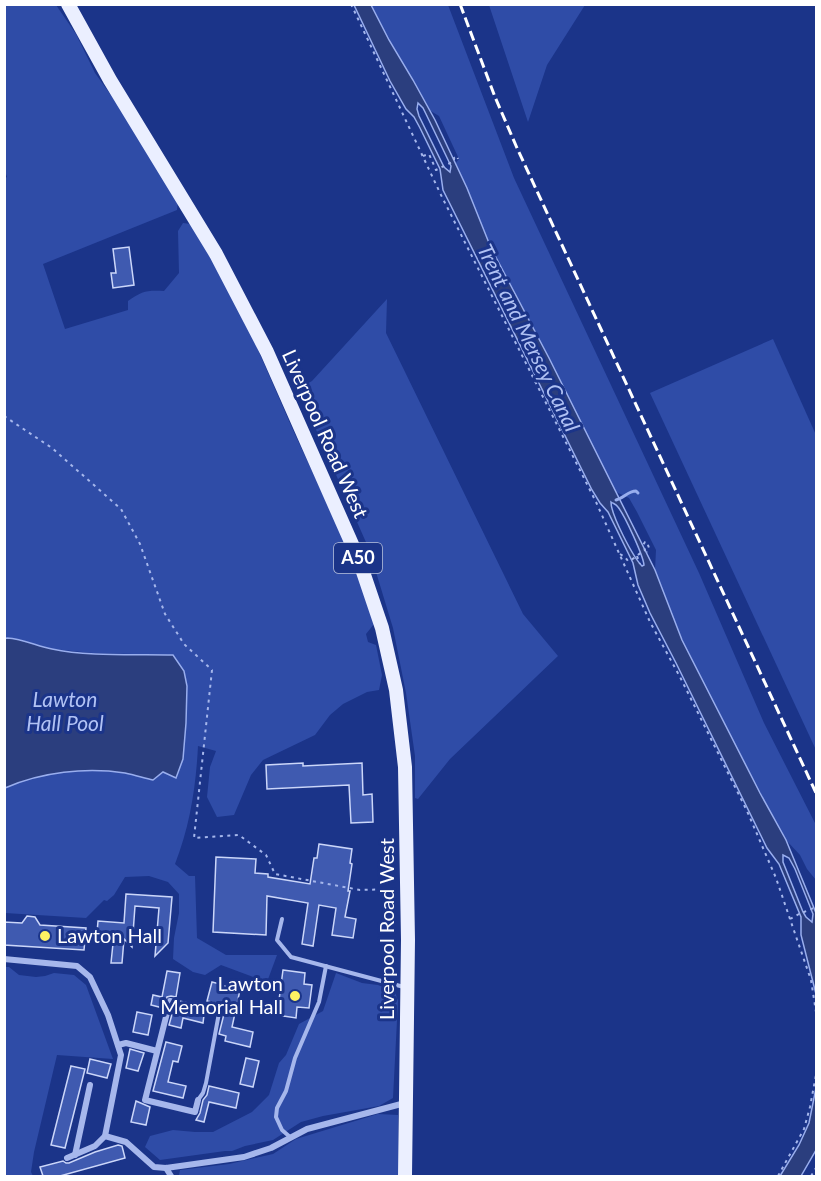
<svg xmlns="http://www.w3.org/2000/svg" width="821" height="1181" viewBox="0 0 821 1181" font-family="Lato,sans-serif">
  <rect width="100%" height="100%" fill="#1b3489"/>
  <!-- green -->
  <g fill="#2f4ca7">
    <path d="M5,5h51l20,29 19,39 23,32 60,96 -1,9 -134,54 22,65 63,-19v-9c14,-10 19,-11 36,-10l15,-18 -1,-42 5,-8 8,1 30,52 34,67 38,87 57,123 24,71 -8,10 2,8 8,3 6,30 -3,15 -12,2 -24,12 -13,11 -15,20 -52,25 -12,15 -17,40 -17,2 -10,-20 3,-30 6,-16 -18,-5c-2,40 -8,80 -23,118l14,12h6l2,62 29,17h51l-10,27 -46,-17 -16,10 -12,-3 -20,-13 1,-21 5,-25v-19l-11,-12 -19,-6 -24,1 -11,18 -7,6 -3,-1 -18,18 -81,-5v-125c36,-16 81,-21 120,-15 9,2 19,5 28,7l33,-57 1,-37 -3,-15 -11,-16 -80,-2 -41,-4 -34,-10h-13l-1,-460 3,-2 -3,-9z"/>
    <polygon points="371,5 448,5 514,178 699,573 764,723 816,825 816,880 807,869 800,855 786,840 760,793 682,640 655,570 656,550 637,512 629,498 616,492 595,452 549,358 491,248 467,188 455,164 459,159 439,116 429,110 389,40"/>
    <polygon points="489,5 585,5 547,65 528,122"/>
    <polygon points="387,299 386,333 523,614 558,656 450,759 418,799 415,798 415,756 406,693 393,628 369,549 298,389 312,381"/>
    <polygon points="773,339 816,435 816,750 650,393"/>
    <polygon points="5,967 9,967 19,975 36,977 45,976 54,973 74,975 86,985 113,1059 57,1055 34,1152 31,1172 33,1176 5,1176"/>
    <polygon points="336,973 362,983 378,985 395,992 398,1001 393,1098 379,1106 323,1116 301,1122 273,1140 245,1146 232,1151 225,1151 160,1160 145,1147 150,1136 173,1130 195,1132 213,1132 252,1112 269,1095 279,1063 286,1055 299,1024 323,1011"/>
    <polygon points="378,1114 398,1115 399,1176 182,1176 179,1175 180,1170 229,1164 273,1154 296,1139"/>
  </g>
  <!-- water -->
  <g fill="#2b3e7e" stroke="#99aeee" stroke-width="1.5" fill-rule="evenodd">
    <path d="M354,5h17l18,35 24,40 22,40 32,68 24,60 58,110 106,212 27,70 78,153 26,47 30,73v81l-15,-59v-18l-22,-53 -12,-16 -91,-185 -26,-50 -12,-28 -5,-22 -25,-51 -8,-9 -8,-13 -141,-284 -8,-16 -3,-21 -20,-41 -6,-11 -8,-8 -16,-28zM418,103l5,5 3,6 25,52 -1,6 -6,-5 -25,-51 -2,-7zM611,502c3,2 5,2 7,5 7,9 25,48 26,58l-2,1c-9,-9 -31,-51 -31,-64zM783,855l6,3 6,11 18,45 -1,8 -6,-5 -3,-5 -20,-50z"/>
    <path d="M7,638c16,1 30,8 45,11 36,8 83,5 121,6l11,16 3,15 -1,37 -3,36 -7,19 -13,-6 -10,8c-9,-2 -18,-5 -28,-7 -39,-6 -84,-1 -120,15l-1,-149z"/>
    <polygon points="816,1088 816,1150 801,1176 780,1176 799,1145 809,1123"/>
  </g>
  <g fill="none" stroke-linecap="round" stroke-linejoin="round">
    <!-- stream -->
    <path stroke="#99aeee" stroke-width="3" d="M616,500c8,-2 12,-9 20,-9l2,2"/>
  </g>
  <!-- building -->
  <g fill="#3f5ab0" stroke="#cbd6f9" stroke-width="1.5">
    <polygon points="129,247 134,285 113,288 111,273 116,273 113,249"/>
    <polygon points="303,763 303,766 362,763 363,795 372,794 373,822 351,823 349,785 267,789 266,765"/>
    <polygon points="319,844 352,849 350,863 352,864 348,891 350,891 345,917 356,919 353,938 332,935 336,908 319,905 313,946 302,944 308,903 267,896 266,935 213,932 216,857 256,859 255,873 268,874 268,877 310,884 314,858 317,858"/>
    <polygon points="126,894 172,897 168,943 155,956 159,908 135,906 132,947 124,939 122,963 111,963 114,934 97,933 98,921 124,923"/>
    <polygon points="27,916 35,917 40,925 86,928 84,950 4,945 4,922 22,923"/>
    <polygon points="283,970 305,973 304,984 312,985 309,1008 297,1007 296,1018 277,1015"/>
    <polygon points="167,971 180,973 176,997 171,996 167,997 163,1008 151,1005 153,995 162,997"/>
    <polygon points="212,982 220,984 220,985 240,990 232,1027 253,1032 250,1047 225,1041 226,1036 219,1034 224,1014 225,1005 207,1001"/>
    <polygon points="174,1007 204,1015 203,1023 183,1018 181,1028 169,1025"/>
    <polygon points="137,1012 152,1015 148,1035 133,1032"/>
    <polygon points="166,1042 182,1046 178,1062 173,1061 168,1082 186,1086 183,1098 153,1091"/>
    <polygon points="130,1049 144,1053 138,1071 126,1068"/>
    <polygon points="246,1058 259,1061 253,1087 240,1084"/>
    <polygon points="90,1059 111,1064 107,1078 87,1073"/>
    <polygon points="71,1066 85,1069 65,1148 51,1145"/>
    <polygon points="209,1086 239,1093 236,1108 209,1102 204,1122 196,1120 200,1113 203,1100 207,1095"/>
    <polygon points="136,1101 150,1107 146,1125 131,1122"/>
    <polygon points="118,1145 122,1146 125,1158 60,1176 43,1176 40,1167 63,1161 66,1163 69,1163 95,1152"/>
  </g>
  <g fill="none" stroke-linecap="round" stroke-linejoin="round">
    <!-- path -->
    <g stroke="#a6b7ec" stroke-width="2" stroke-dasharray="3 4.5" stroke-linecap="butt">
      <polyline points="351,4 441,195 596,502 650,622 680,677 747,811 776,878 790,919 811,980 816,1012"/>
      <polyline points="423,156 429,154 436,170 454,161 454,158 457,156 458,159"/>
      <polyline points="4,416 52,448 121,509 140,544 165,614 184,644 212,670 194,838 239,835 266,855 275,874 360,890 396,889"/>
      <path d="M620,554l5,3 3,4c7,-2 11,-8 17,-11l-2,-5 2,-3h2l2,6 -2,4"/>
      <polyline points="637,556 640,564"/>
      <polyline points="790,919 799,914 816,907"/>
      <polyline points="778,1176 804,1129 810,1107 816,1075"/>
      <polyline points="811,1176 816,1168"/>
    </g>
    <!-- service -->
    <g stroke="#a6b7ec" stroke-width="4">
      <polyline points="282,919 277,940 291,957 404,987"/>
      <polyline points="198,1100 203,1093 206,1083 219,1013"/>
      <polyline points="290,1137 282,1130 276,1117 277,1108 286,1091 295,1058 319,1002 326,966"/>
    </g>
    <!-- minor -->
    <g stroke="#a6b7ec" stroke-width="6">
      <polyline points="4,959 77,966 90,977 108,1015 121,1055 105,1136 95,1146 67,1158"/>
      <polyline points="118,1045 126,1043 157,1051"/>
      <polyline points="198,1100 195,1112 145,1100 170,1001 219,1013"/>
      <polyline points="105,1136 126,1142 154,1167 166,1168 244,1157 271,1148 307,1129 405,1103"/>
      <polyline points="75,1155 90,1085"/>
      <polyline points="166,1168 171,1176"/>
    </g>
    <!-- primary -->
    <polyline stroke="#ebefff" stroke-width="14" points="68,4 110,80 216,254 267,352 359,560 382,628 396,690 405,767 408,940 405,1176"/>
    <!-- rail -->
    <polyline stroke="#fff" stroke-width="3" stroke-dasharray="10 4.5" stroke-linecap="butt" points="460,4 495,97 517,148 816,793"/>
  </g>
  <!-- markers -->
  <g fill="#fdf163" stroke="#1b3489" stroke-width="2">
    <circle cx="45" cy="936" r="6"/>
    <circle cx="295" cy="996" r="6"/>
  </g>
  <g text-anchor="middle" stroke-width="6" stroke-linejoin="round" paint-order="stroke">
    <!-- shield labels -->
    <rect fill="#1b3489" stroke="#bbc2dc" stroke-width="1.5" x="334" y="543" width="48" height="30" rx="4.5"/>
    <g font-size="18" font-weight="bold" fill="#fff">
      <text x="358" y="564">A50</text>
    </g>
    <!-- street labels -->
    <g font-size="20" fill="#fff" stroke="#1b3489">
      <text transform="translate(325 434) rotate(66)" y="7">Liverpool Road West</text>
      <text transform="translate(387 929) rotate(-90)" y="7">Liverpool Road West</text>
    </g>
    <!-- poi labels -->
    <g font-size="20" fill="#fff" stroke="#1b3489" text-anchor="start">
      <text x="57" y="943">Lawton Hall</text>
      <text x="283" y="991" text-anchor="end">Lawton<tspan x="283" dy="23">Memorial Hall</tspan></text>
    </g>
    <!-- water labels -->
    <g font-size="21" font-style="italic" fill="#b1c2f4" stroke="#1b3489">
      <text transform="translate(528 338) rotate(64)" y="7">Trent and Mersey Canal</text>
      <text x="65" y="707">Lawton<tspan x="65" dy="24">Hall Pool</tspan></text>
    </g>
  </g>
  <!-- border -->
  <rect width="821" height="1181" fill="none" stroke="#ffffff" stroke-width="12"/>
</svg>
